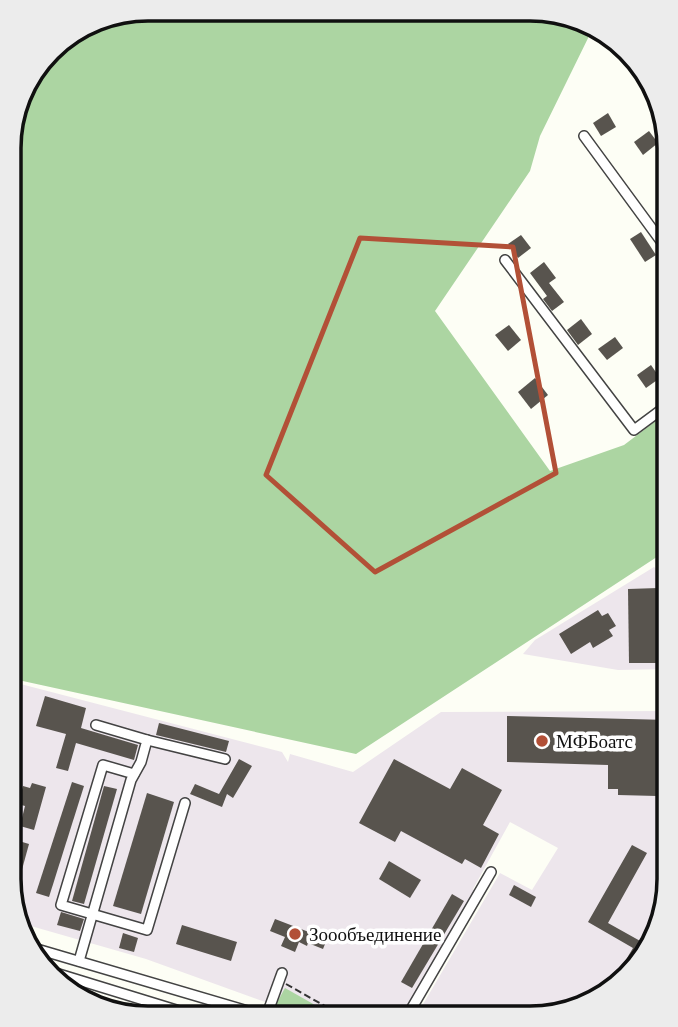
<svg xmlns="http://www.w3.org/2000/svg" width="678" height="1027" viewBox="0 0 678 1027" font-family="'Times New Roman',serif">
  <rect width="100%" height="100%" fill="#fdfef5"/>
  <!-- industrial -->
  <g fill="#ede6ec">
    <polygon points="654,567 669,579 669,669 618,670 523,654 535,640"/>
    <polygon points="9,681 282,752 288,762 290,754 353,772 441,712 669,711 669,813 657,873 646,950 624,976 584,1007 530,1018 415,1018 500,873 532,890 558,848 510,822 473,889 476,892 403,1018 309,1018 146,959 17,922 9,879"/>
  </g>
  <!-- forest -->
  <g fill="#acd5a2">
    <polygon points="557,11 593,28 540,136 530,171 435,311 550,471 624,445 669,411 669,549 356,754 9,678 10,130 27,79 57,43 103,16"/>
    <polygon points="285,988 338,1018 298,1018 275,1006"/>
  </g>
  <!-- building -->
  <g fill="#58544e">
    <polygon points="649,83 658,94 663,118 641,89"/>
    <polygon points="608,113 616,127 601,136 593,123"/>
    <polygon points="649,131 658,143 643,155 634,142"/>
    <polygon points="641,232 656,255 645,262 630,239"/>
    <polygon points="521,235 531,248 518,258 508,244"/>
    <polygon points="544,262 556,278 549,283 564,302 552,311 543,299 547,296 530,273"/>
    <polygon points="581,319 592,334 578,345 567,330"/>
    <polygon points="509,325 521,340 508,351 495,335"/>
    <polygon points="615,337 623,348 607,360 598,349"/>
    <polygon points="651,365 660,378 646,388 637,375"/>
    <polygon points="535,378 548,395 531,409 518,392"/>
    <polygon points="658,588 660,663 629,663 628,589"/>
    <polygon points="598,610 602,616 608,613 616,626 609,630 613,636 593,648 590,642 571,654 559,634"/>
    <polygon points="45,696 86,708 81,728 138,745 134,760 76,743 68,771 56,768 66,734 36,726"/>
    <polygon points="507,716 669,720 669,766 661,766 661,789 657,789 657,796 618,795 618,789 608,789 608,765 507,762"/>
    <polygon points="159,723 229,741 226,752 156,735"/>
    <polygon points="239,759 252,766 233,798 227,794 222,807 190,794 195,784 219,794"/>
    <polygon points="394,759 450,789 462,768 502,790 483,825 499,834 481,868 465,859 462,864 401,831 395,842 359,823"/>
    <polygon points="72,782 84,786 49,897 36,893"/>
    <polygon points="32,783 46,787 34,830 20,826 25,806 18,804 23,786 30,788"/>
    <polygon points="104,786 117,789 84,904 72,901"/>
    <polygon points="147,793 174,802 141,914 113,906"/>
    <polygon points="9,838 29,844 18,884 9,881"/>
    <polygon points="632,845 647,853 608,923 642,942 637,950 635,949 634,968 609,988 633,948 588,922"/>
    <polygon points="389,861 421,880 410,898 379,879"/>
    <polygon points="514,885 536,897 531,907 509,895"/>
    <polygon points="452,894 464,901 412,988 401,982"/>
    <polygon points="61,912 84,919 80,931 57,925"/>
    <polygon points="275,919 327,939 323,949 308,943 307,946 299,942 295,952 281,946 285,937 270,931"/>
    <polygon points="182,925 237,942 231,961 176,944"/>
    <polygon points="123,933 138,938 134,952 119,948"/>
  </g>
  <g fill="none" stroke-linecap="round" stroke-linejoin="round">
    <defs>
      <g id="minor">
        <polyline points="584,136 669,252"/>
        <polyline points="505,260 634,430 669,404"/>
        <polyline points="147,740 225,759"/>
        <polyline points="134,774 103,765 61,905 147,930 185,803"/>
        <polyline points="663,905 669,864"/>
        <polyline points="30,947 268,1017"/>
        <polyline points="79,961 131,780 141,762 147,740 96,725"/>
        <polyline points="49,971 199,1017"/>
        <polyline points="266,1017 282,973"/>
        <polyline points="406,1018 491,872"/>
      </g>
    </defs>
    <!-- minor casing -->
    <use href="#minor" stroke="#434343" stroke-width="12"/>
    <!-- path -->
    <g stroke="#323232" stroke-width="2" stroke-dasharray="7 3.5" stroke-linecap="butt">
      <polyline points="286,984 346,1018"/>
      <polyline points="214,1011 235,1017"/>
    </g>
    <!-- minor -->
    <use href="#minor" stroke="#fff" stroke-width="9"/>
  </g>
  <!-- marked area -->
  <path fill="none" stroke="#b25037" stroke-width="5" stroke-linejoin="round" d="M360,238l153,9 43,226 -181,99 -109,-97z"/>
  <!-- markers -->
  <g fill="#b25037" stroke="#fff" stroke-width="2.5">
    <circle cx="542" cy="741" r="7"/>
    <circle cx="295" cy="934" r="7"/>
  </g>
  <g text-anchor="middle" stroke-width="7" stroke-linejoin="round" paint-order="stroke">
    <!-- poi labels -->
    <g font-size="19" fill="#101010" stroke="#fff" text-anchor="start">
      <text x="556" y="748">МФБоатс</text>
      <text x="309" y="941">Зоообъединение</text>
    </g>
  </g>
  <!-- crop -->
  <path d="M0 0H678V1027H0ZM148 21H530A127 127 0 0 1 657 148V879A127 127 0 0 1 530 1006H148A127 127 0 0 1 21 879V148A127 127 0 0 1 148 21Z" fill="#ececec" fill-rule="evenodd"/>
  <path fill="none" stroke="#101010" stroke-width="3.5" d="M148 21H530A127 127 0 0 1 657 148V879A127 127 0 0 1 530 1006H148A127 127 0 0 1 21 879V148A127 127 0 0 1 148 21Z"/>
</svg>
